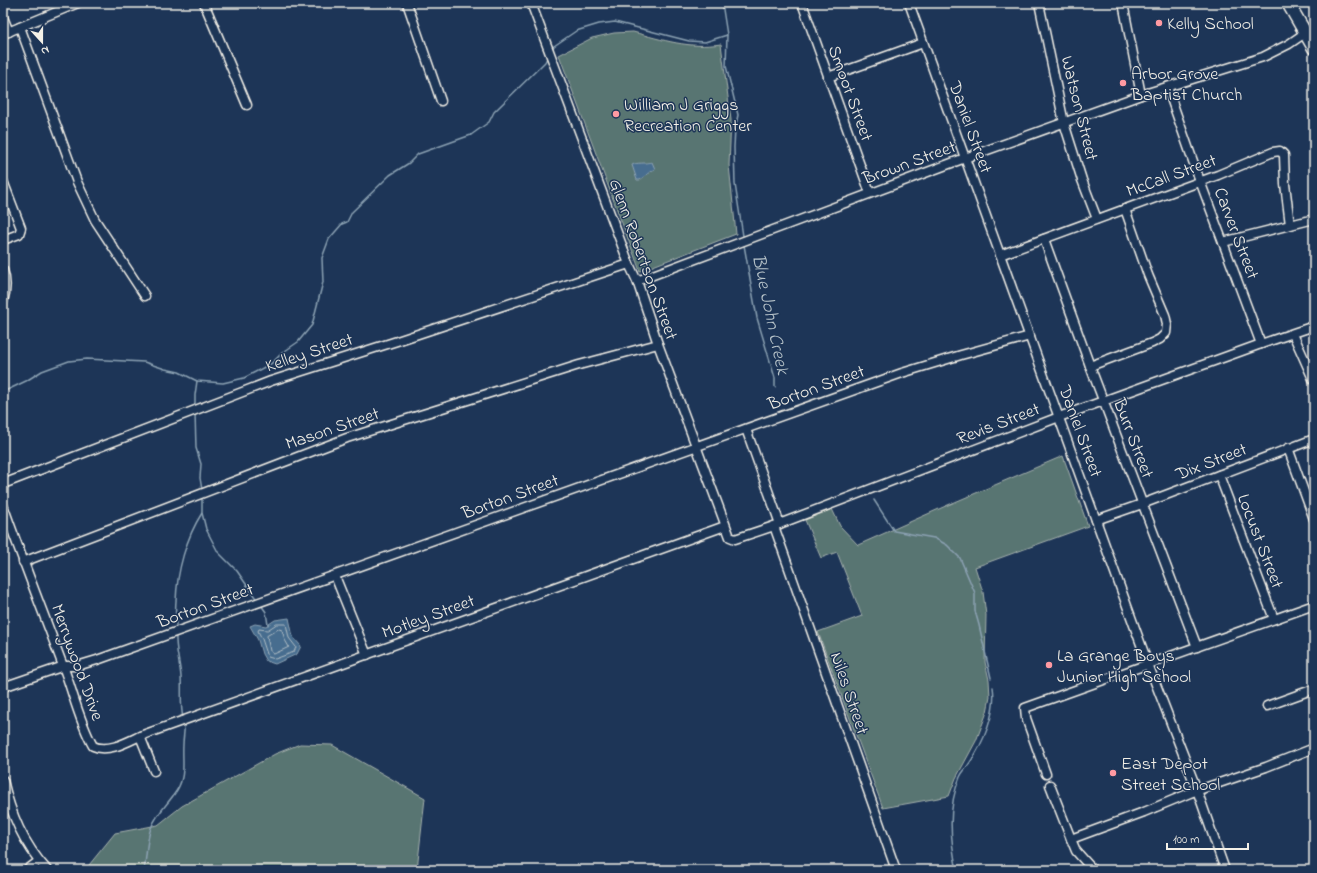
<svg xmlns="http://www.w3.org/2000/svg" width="1317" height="873" viewBox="0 0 1317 873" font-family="'Indie Flower',sans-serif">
  <rect width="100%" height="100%" fill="#1d3557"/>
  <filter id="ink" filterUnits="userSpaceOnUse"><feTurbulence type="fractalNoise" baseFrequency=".025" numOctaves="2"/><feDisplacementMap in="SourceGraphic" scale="8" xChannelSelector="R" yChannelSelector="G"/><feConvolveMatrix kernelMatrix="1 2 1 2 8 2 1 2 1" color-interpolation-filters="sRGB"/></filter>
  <g filter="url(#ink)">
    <!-- green -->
    <g fill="#587472" stroke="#a6b2ad">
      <path d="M633,32c30,8 56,17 88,12l10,76 -2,45 7,69 -96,37 -81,-216 33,-17 22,-5z"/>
      <polygon points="1063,456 1088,526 975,567 983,592 986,615 985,662 989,680 990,697 987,712 976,741 956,778 949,796 883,808 818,632 862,616 837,552 821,558 805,520 832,509 840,526 858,545 948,505"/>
      <polygon points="300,744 332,745 425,798 417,870 85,870 115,833 158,825 182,806 275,754"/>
    </g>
    <!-- water -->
    <g fill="#476d8f" stroke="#8ca2b3">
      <path d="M652,162l3,7 -4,2 -11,9h-3l-5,-15c5,-3 13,-1 20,-3z"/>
      <polygon points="289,618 293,637 301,646 297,654 275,664 266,661 262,654 258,640 250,626 255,624 266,626 275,620"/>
    </g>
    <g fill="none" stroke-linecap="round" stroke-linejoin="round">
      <!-- shore -->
      <g stroke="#afbcc4" stroke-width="1">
        <polygon points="277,624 286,624 289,638 296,647 294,652 275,659 268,657 262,639 258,631 259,629 267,630"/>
        <polygon points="279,629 282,630 285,640 289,647 274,654 270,651 267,636"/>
      </g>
      <!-- stream -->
      <g stroke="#8ca2b3" stroke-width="1.5">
        <polyline points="722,3 727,35 726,66 738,115 735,129 734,147 735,184 743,236"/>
        <polyline points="552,49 554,46 576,31 599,24 615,22 689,41 705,42 727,35"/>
        <polyline points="744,245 757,318 775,378 775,387"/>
        <polyline points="3,392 26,381 42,371 69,361 87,359 144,362 165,369 179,372 197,381 223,383 244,378 272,363 282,353 298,342 312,325 323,282 322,258 329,239 342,224 347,222 352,212 390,175 409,163 418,154 471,135 489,122 494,112 545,62 548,56"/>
        <polyline points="195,407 195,395 197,381"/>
        <polyline points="195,413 196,448 201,464 200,478 202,490"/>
        <polyline points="202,498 202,513 206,529 218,552 237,571 257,600"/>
        <polyline points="874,500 894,531 934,538 947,545 960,558 975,593 975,611 979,625 991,678"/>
        <polyline points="261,605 266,612 268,625"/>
        <path d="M176,628c0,-9 -1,-18 0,-27 1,-30 10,-63 26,-88"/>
        <path d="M176,634c-1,15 4,29 5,43 1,14 -1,28 2,41"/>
        <path d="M144,870c3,-15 2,-28 7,-42 6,-15 18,-25 26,-38 9,-14 5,-29 6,-45 0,-8 2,-14 1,-22"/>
        <path d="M957,870c-7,-30 -9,-65 3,-93 2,-5 6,-8 9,-13 14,-20 28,-52 24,-77"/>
      </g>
      <defs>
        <g id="minor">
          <polyline points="204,3 247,105"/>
          <polyline points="407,3 441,101"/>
          <polyline points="531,3 629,264 637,281 658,344 730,537 735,539 774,526 1059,417 1261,344 1314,326"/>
          <polyline points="802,3 870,193"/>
          <polyline points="909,3 1148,664 1197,790 1225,870"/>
          <polyline points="1039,3 1064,123 1082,180 1097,219"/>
          <polyline points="1123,3 1141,95"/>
          <polyline points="3,17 9,32"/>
          <polyline points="20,27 77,182 95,220 145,296"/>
          <polyline points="3,34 78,3"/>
          <polyline points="828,77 923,43"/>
          <polyline points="1167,87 1200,181 1261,344"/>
          <polyline points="3,181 21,228 19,234 3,240"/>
          <polyline points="1044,239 1090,366 1197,647"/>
          <polyline points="1223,242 1314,219"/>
          <polyline points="1000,255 1218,175 1273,152 1280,151 1284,155 1285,184 1290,225"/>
          <path d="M3,270c4,11 3,22 0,32"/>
          <polyline points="637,281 965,158 1141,95 1263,57 1289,44 1305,33"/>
          <polyline points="1293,334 1314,381"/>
          <polyline points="1090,366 1152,343 1160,339 1166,333 1167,324 1165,315 1148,275 1125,209"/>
          <polyline points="746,429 780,524"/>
          <polyline points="1288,448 1314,519"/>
          <polyline points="1219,475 1274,619"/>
          <polyline points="3,484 271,381 397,341 629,264"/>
          <path d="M3,505c19,54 40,107 60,161 10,26 16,55 30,80 15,7 34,-4 47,-10l585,-210"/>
          <polyline points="1096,520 1142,504 1314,439"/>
          <polyline points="774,526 896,870"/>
          <polyline points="23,562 347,438 579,365 658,344"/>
          <polyline points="335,576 367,655"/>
          <polyline points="3,687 64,666 77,666 97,660 902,373 961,355 1030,336"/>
          <polyline points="1267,706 1314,689"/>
          <polyline points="140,736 154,771"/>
          <polyline points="1046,774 1026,718 1025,708 1314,605"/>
          <path d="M3,780c8,35 20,63 44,90"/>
          <polyline points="1050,785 1071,839 1076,851 1093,870"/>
          <polyline points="1071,839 1144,812 1190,793 1266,767 1314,748"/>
          <polyline points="27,870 39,861"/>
        </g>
        <polyline id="highway" points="1288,3 1314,48"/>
      </defs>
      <!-- minor casing -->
      <use href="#minor" stroke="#f4f1e8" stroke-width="11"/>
      <!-- highway casing -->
      <use href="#highway" stroke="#f4f1e8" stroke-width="15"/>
      <!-- minor -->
      <use href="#minor" stroke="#1d3557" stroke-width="8"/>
      <!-- highway -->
      <use href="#highway" stroke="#1d3557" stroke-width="12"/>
    </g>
  </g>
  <!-- markers -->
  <g fill="#ff9aa2" stroke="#1d3557" stroke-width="1.5">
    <circle cx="1159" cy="23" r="4"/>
    <circle cx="1123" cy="83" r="4"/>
    <circle cx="616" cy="114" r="4"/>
    <circle cx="1049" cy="665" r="4"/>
    <circle cx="1113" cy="773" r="4"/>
  </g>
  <g text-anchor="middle" stroke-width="3" stroke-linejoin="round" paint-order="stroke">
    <!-- poi labels -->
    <g font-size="18" fill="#f4f1e8" stroke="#1d3557" text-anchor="start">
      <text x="1167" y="29">Kelly School</text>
      <text x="1131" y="79">Arbor Grove<tspan x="1131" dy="21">Baptist Church</tspan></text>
      <text x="624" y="110">William J Griggs<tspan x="624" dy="21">Recreation Center</tspan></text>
      <text x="1057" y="661">La Grange Boys<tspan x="1057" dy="21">Junior High School</tspan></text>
      <text x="1121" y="769">East Depot<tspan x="1121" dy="21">Street School</tspan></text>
    </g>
    <!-- street labels -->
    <g font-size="18" fill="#f4f1e8" stroke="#1d3557">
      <text transform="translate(851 93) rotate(70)" y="6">Smoot Street</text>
      <text transform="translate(1080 108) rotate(76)" y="6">Watson Street</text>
      <text transform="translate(971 127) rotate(70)" y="6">Daniel Street</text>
      <text transform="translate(909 162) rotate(-20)" y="6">Brown Street</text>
      <text transform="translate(1171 175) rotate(-20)" y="6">McCall Street</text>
      <text transform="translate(1237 233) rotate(69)" y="6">Carver Street</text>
      <text transform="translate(644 259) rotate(70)" y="6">Glenn Robertson Street</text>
      <text transform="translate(309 352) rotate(-18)" y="6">Kelley Street</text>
      <text transform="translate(816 387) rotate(-20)" y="6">Borton Street</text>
      <text transform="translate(998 423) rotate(-21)" y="6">Revis Street</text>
      <text transform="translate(332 428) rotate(-19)" y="6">Mason Street</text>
      <text transform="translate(1081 431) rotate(70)" y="6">Daniel Street</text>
      <text transform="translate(1134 438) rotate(69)" y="6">Burr Street</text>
      <text transform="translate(1211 461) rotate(-21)" y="6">Dix Street</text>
      <text transform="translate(510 496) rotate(-20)" y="6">Borton Street</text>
      <text transform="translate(1261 541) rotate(69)" y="6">Locust Street</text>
      <text transform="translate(205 605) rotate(-20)" y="6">Borton Street</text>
      <text transform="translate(428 616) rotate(-20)" y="6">Motley Street</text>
      <text transform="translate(78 662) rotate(70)" y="6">Merrywood Drive</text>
      <text transform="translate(850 693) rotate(71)" y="6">Niles Street</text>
    </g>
    <!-- water labels -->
    <g font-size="19" font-style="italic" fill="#b7c3c9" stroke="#1d3557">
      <text transform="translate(772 314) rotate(78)" y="7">Blue John Creek</text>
    </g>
  </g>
  <!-- margin -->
  <rect width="1317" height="873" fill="none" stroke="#1d3557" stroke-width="16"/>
  <rect x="8" y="8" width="1301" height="857" fill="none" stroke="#f4f1e8" stroke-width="1.5" filter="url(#ink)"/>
  <!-- north arrow -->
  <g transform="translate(42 42) rotate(159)" stroke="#1d3557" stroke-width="3" paint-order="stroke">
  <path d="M0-3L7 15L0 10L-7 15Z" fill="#f4f1e8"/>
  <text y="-6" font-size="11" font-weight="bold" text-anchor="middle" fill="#f4f1e8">N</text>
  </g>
  <!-- scale -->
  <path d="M1167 843v6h81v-6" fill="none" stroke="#f4f1e8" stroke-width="2"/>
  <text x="1173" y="843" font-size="12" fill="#f4f1e8" stroke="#1d3557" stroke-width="3" paint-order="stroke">100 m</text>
</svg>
